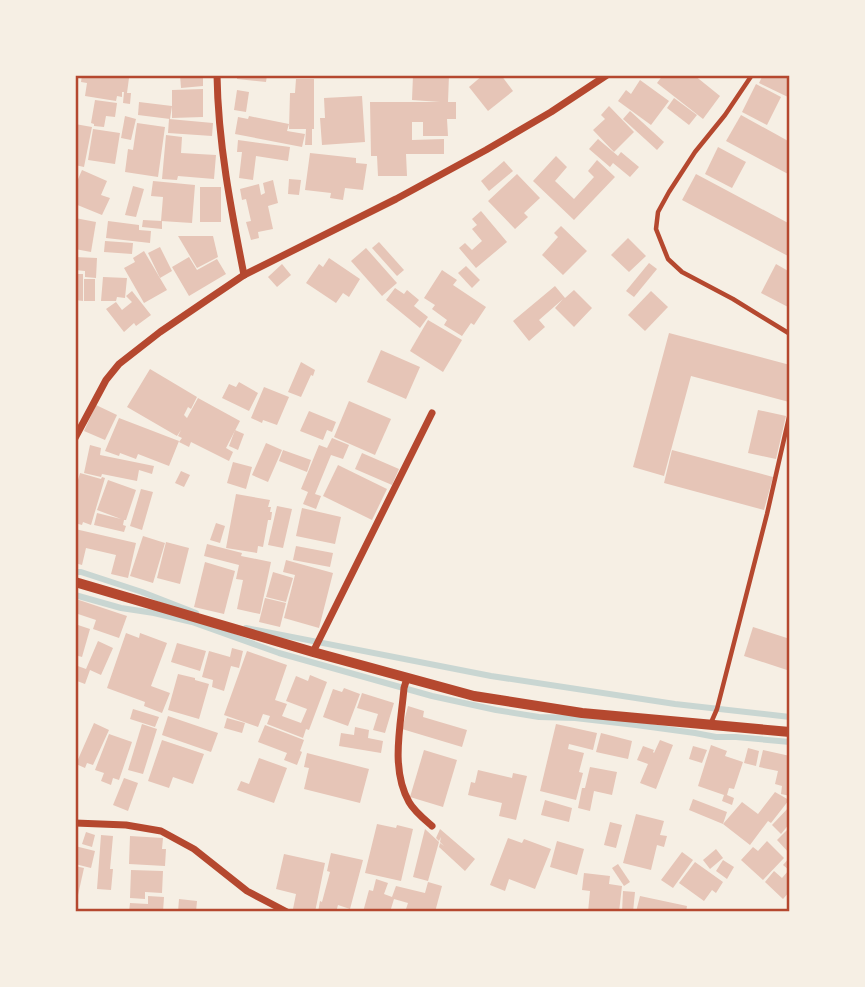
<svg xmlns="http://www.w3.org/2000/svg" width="865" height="987" viewBox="0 0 865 987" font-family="Literata,serif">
  <rect width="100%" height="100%" fill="#f6efe4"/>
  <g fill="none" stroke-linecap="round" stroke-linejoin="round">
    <!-- stream -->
    <g stroke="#c9d6d2" stroke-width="6">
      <polyline points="75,572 81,572 142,592 196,613"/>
      <polyline points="75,595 121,608 154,613 192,622 279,653 432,696 496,710 539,717 575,718 636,725 695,733 716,737 736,737 790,742"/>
      <polyline points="246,628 491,676 675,704 790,717"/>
    </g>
  </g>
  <!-- building -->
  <g fill="#e6c5b7">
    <polygon points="82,75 125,75 125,77 129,78 127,93 131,93 130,104 123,103 124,92 122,92 122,97 117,96 116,101 85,96 87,83 81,82"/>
    <polygon points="180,75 203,75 203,86 181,88"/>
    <polygon points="237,75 267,75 266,82 237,79"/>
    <polygon points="413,75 449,75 448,102 456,102 456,119 447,119 448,136 423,136 423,122 412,122 412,140 444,139 444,154 406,154 407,176 378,176 377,156 371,156 370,102 440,102 412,100"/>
    <polygon points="483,75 501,75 513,91 488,111 469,87"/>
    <polygon points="663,75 694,75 720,96 703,119 657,83"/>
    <polygon points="763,75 790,75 790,98 759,83"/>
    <polygon points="296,79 314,79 314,129 312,129 312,145 305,145 306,129 289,129 290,93 295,93"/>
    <polygon points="640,80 669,101 651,125 618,101 626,90 631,94"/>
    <polygon points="756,84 781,97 767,125 742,112"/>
    <polygon points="203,89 203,117 172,118 172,90"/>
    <polygon points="237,90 249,92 246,112 234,110"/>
    <polygon points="362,96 365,142 322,145 320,118 325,118 324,98"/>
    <polygon points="674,98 697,115 689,125 667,108"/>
    <polygon points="95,100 117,103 115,117 106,116 104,127 94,126 94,124 91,123"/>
    <polygon points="139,102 172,106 170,119 138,115"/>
    <polygon points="609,106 634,132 614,152 593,130 605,119 601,115"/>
    <polygon points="630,111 664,142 657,150 623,119"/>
    <polygon points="741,115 790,142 790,175 726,141"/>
    <polygon points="125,116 136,119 131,140 121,138"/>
    <polygon points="249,116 289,124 287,131 305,134 302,147 235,134 238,117 248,119"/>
    <polygon points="169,119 213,123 212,136 168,133"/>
    <polygon points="137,123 165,127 158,177 125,172 128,149 133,150"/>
    <polygon points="75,124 92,127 84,167 75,165"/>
    <polygon points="93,129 120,133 115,164 88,160"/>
    <polygon points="166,135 182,137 181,153 216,155 214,179 178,176 177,180 162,179"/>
    <polygon points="598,139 618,156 621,152 639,167 630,177 613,163 610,167 589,149"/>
    <polygon points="238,140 290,147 288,161 256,156 253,180 239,178 242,152 237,152"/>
    <polygon points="718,147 746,162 732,188 705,174"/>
    <polygon points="310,153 356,158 356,163 367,164 363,190 345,188 343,200 330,198 331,193 305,190"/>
    <polygon points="556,156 567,167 555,181 574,199 594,177 588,171 597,160 615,177 574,220 533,181"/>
    <polygon points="504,161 513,171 489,191 481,181"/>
    <polygon points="82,170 107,181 101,195 110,198 102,215 75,204 75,186"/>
    <polygon points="517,174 540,198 524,213 528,217 515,229 488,201"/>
    <polygon points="696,174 790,224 790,253 788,256 682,200"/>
    <polygon points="289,179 301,180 299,195 288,194"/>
    <polygon points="273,180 278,203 268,206 273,229 258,232 259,238 251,240 246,222 251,221 246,199 242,200 240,189 259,184 261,195 265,193 263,183"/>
    <polygon points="153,181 195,185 192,223 161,221 163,197 151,196"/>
    <polygon points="133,186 144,189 136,217 125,215"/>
    <rect x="200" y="187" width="21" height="35"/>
    <polygon points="481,211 507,242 476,268 459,248 465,243 472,250 482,241 472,229 477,225 472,219"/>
    <polygon points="75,218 96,222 91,252 75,249"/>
    <polygon points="143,220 162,221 162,229 142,227"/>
    <polygon points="108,221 139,225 139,230 151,231 150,243 106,238"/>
    <polygon points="561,226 587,251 563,275 542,255 558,237 554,233"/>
    <polygon points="178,236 213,236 218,257 197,268"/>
    <polygon points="628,238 646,256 629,272 611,255"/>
    <polygon points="105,241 133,243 132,254 104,252"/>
    <polygon points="379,242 404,270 397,276 372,248"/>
    <polygon points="160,247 172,271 160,278 148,253"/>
    <polygon points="366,248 397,283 382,296 351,261"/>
    <polygon points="144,251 167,290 144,303 124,268 135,262 133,258"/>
    <polygon points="75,257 97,258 96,278 85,277 85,271 75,270"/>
    <polygon points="189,257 197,270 217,259 226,274 189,296 172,267"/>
    <polygon points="329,258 360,279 349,297 343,293 336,303 306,283 319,264 323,267"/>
    <polygon points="649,263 657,269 634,297 626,291"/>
    <polygon points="282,264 291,275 277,287 268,277"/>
    <polygon points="776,264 790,272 790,308 761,293"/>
    <polygon points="466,266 480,280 472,288 458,273"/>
    <polygon points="442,270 457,280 453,285 486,307 474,325 471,323 462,336 444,325 447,320 432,309 435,305 424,298"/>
    <polygon points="75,274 83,274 83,301 75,300"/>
    <polygon points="103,277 127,278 125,298 117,297 116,301 101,301"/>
    <rect x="84" y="279" width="11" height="22"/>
    <polygon points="555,286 565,298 574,290 592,308 574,327 555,308 563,299 539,320 545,327 529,341 513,321"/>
    <polygon points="395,288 404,294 407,290 419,300 414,306 428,317 420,328 386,300"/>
    <polygon points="132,291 151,315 136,326 134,323 124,332 106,309 116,302 122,310 132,302 126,296"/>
    <polygon points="651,291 668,307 645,331 628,315"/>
    <polygon points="428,320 462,340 443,372 410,351"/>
    <polygon points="669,333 790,365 790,398 789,402 691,376 664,476 633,467"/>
    <polygon points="381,350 420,367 406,399 367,382"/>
    <polygon points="301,362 315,370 313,376 311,375 301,397 288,392"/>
    <polygon points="150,369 197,397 191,409 188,407 184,415 187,418 198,398 240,421 226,448 233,452 229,461 191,442 189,447 179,442 182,438 178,436 181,430 177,436 127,407"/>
    <polygon points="239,382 258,393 249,411 222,398 229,384 236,387"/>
    <polygon points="264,387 289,397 277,425 263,420 262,423 251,418"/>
    <polygon points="349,401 391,419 375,455 334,437"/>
    <polygon points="96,405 117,415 105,440 84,431"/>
    <polygon points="758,410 786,416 776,459 748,453"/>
    <polygon points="309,411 336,422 332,432 327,430 323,440 300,431"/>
    <polygon points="119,418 179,441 169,466 138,454 136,459 120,453 119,456 105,451"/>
    <polygon points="235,430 244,434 238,450 229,446"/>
    <polygon points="332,438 349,445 343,459 331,455 315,494 321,496 316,509 303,504 308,492 301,489 319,445 327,448"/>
    <polygon points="266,443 282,450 268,482 252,475"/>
    <polygon points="90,445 101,448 100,455 154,466 152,474 139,470 137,481 102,474 101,477 84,473"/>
    <polygon points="283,450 311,460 307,472 279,461"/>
    <polygon points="672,450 773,477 764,510 664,483"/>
    <polygon points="362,453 399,469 392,485 355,469"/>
    <polygon points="233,462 252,467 246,489 227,483"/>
    <polygon points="338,465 387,489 372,520 323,496"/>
    <polygon points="181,471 190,475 184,487 175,483"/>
    <polygon points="80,473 101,479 102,477 105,478 91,525 83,522 82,525 75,523 75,490"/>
    <polygon points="108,480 136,490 126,520 124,520 123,525 126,526 124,532 94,525 97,513 121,519 97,510"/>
    <polygon points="141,489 153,492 142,530 130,526"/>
    <polygon points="236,494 270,500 268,507 271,507 270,512 272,512 271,520 268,520 263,547 258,546 257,553 226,548"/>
    <polygon points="277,506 292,509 283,548 268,545"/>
    <polygon points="302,508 341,517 335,544 296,536"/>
    <polygon points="216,523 225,526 220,543 210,540"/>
    <polygon points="75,529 136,543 128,578 111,574 116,555 86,548 82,565 75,563"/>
    <polygon points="143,536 165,543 153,583 130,576"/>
    <polygon points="166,542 189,548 180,584 157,578"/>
    <polygon points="207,544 242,553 241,556 271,562 260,614 237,609 243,580 236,579 239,565 204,556"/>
    <polygon points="296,546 333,553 330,567 293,560"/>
    <polygon points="286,560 333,573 319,628 284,618 295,575 283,572"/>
    <polygon points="205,562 235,571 224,614 194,607"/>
    <polygon points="273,572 293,578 286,602 266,597"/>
    <polygon points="265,598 286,603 280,627 259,622"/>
    <polygon points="76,599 127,616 119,638 93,629 96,620 75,613"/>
    <polygon points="75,624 90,629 82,657 75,655"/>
    <polygon points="753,627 790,639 790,671 744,656"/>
    <polygon points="126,633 139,638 140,633 167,643 151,686 170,693 162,713 144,706 145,702 107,688"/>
    <polygon points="98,641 113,648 101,675 90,670 85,684 77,681 75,685 75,665 86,669"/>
    <polygon points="177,643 206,651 200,671 171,662"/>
    <polygon points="232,648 243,651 239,668 231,666 224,691 212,687 213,680 202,677 209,651 230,657"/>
    <polygon points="247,651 287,665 275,700 287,704 282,716 301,723 307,709 286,701 296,676 308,681 310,675 327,682 309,730 306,729 303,738 267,724 270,716 263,714 258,727 224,715"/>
    <polygon points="178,674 195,678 195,680 209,684 199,719 168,710"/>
    <polygon points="344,688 360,694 348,726 323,717 333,689 342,692"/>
    <polygon points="362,693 394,703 385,733 373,730 378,714 357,708"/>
    <polygon points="408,706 424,711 423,717 467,730 462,747 402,729"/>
    <polygon points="133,709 159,717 155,727 130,719"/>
    <polygon points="168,716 218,733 211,752 162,735"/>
    <polygon points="227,718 245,723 242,733 224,728"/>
    <polygon points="94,723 109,730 93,765 87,763 85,768 76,764"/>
    <polygon points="142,724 157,729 143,774 128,770"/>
    <polygon points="556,724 597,733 593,750 569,744 568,749 584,753 579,772 583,773 576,800 540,791"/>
    <polygon points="265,725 304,740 300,751 302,752 297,765 284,760 287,753 258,742"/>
    <polygon points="355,727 369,730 368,738 383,741 381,753 339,746 341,733 354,735"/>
    <polygon points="601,733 632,741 628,759 596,752"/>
    <polygon points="109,734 132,742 119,780 113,778 111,785 101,781 104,773 95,770"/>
    <polygon points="162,740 204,754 193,784 173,777 169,788 148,781"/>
    <polygon points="660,740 673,745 656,789 640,783 648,764 637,760 643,746 654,750 653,752 654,753"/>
    <polygon points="711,745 727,751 725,756 743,762 734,789 729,788 727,795 734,798 732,805 722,801 724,795 698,786"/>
    <polygon points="693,746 707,750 702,763 689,759"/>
    <polygon points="748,748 759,751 756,766 744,763"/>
    <polygon points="424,750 457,760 443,807 410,797"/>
    <polygon points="763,750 790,756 790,796 781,794 782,786 775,784 778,771 759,767"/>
    <polygon points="307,753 369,769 360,803 304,789 309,768 304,767"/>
    <polygon points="259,758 287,768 274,803 237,790 241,781 249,784"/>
    <polygon points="590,767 617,772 612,795 594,791 590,811 578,808 582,788 585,788"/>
    <polygon points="478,770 512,778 513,773 527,776 516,820 499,816 502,803 468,795 471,782 475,783"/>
    <polygon points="124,778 138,783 128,811 113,805"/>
    <polygon points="775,792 789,800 771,823 768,821 750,845 723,824 742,802 758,814"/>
    <polygon points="693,799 727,812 723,824 689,810"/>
    <polygon points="545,800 572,808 569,822 541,815"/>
    <polygon points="790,806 790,823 781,834 772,825"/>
    <polygon points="636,814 664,821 660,835 667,836 664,847 657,845 651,870 623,863"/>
    <polygon points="610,822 622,825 616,848 604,845"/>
    <polygon points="377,824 396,828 397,825 413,829 401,881 365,873"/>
    <polygon points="790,827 790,854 777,840"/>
    <polygon points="425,829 439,842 428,881 413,877"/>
    <polygon points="440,829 475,859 465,871 439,847 440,843 444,846 440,842 441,837 439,841 436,838"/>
    <polygon points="86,832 95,835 92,847 82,844"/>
    <polygon points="101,835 113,836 110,869 113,869 111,890 97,889"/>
    <polygon points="130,836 163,838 162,849 166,849 165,866 129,864"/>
    <polygon points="508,838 522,843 524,839 551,849 535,889 509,879 505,891 490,885"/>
    <polygon points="557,841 584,849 577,875 550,867"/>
    <polygon points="767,841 784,858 763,880 741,860 753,847 758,851"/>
    <polygon points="75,846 95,851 91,868 75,864"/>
    <polygon points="716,849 723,858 710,869 703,860"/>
    <polygon points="682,852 693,860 673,888 661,880"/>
    <polygon points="331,853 363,860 350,909 338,905 336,912 318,912 320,901 322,902 330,872 327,871"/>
    <polygon points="284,854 325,863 315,912 293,909 296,894 276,889"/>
    <polygon points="790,857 790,891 783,899 765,882 774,871 782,878 789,870 783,865"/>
    <polygon points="723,860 734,867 727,879 716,871"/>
    <polygon points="695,862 723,882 716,893 712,890 704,901 679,883"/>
    <polygon points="618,864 630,882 624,886 612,868"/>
    <polygon points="75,866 84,868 76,904 75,904"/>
    <polygon points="131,870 163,871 162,893 145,892 145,899 130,898"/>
    <polygon points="584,873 610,876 609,884 622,886 619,912 588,912 590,891 582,890"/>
    <polygon points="376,879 388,883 384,894 392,897 396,886 425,893 428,882 442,886 435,912 405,912 408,903 394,899 390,912 363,912 369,890 373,891"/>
    <polygon points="623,891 635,892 633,912 622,912"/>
    <polygon points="148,896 164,897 163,912 129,912 130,903 148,904"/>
    <polygon points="640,896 687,906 686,912 636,912"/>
    <polygon points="179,899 197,901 196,912 178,912"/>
  </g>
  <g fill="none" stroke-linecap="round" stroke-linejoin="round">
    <!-- service -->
    <g stroke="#b5482f" stroke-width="4.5">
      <polyline points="752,75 725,115 695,152 669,192 658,212 656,229 668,259 682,272 733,299 790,334"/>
      <polyline points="710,725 717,709 767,514 790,413"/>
    </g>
    <!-- minor -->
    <g stroke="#b5482f" stroke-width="7">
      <path d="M217,75c1,68 14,134 27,200"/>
      <polyline points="75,438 106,380 119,364 160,332 207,300 244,275 396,199 486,150 551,112 607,75"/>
      <polyline points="313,652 432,413"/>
      <path d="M407,678l-3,10c-3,37 -14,80 5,114 5,9 15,17 23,24"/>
      <polyline points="75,823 126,825 161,831 194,849 247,891 287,912"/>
    </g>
    <!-- tertiary -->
    <polyline stroke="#b5482f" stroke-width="10" points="75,582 313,652 474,696 582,713 790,732"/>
  </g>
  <!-- border -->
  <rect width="865" height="987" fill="none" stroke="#f6efe4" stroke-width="154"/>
  <rect x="77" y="77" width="711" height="833" fill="none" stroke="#b5482f" stroke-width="2.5"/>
</svg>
